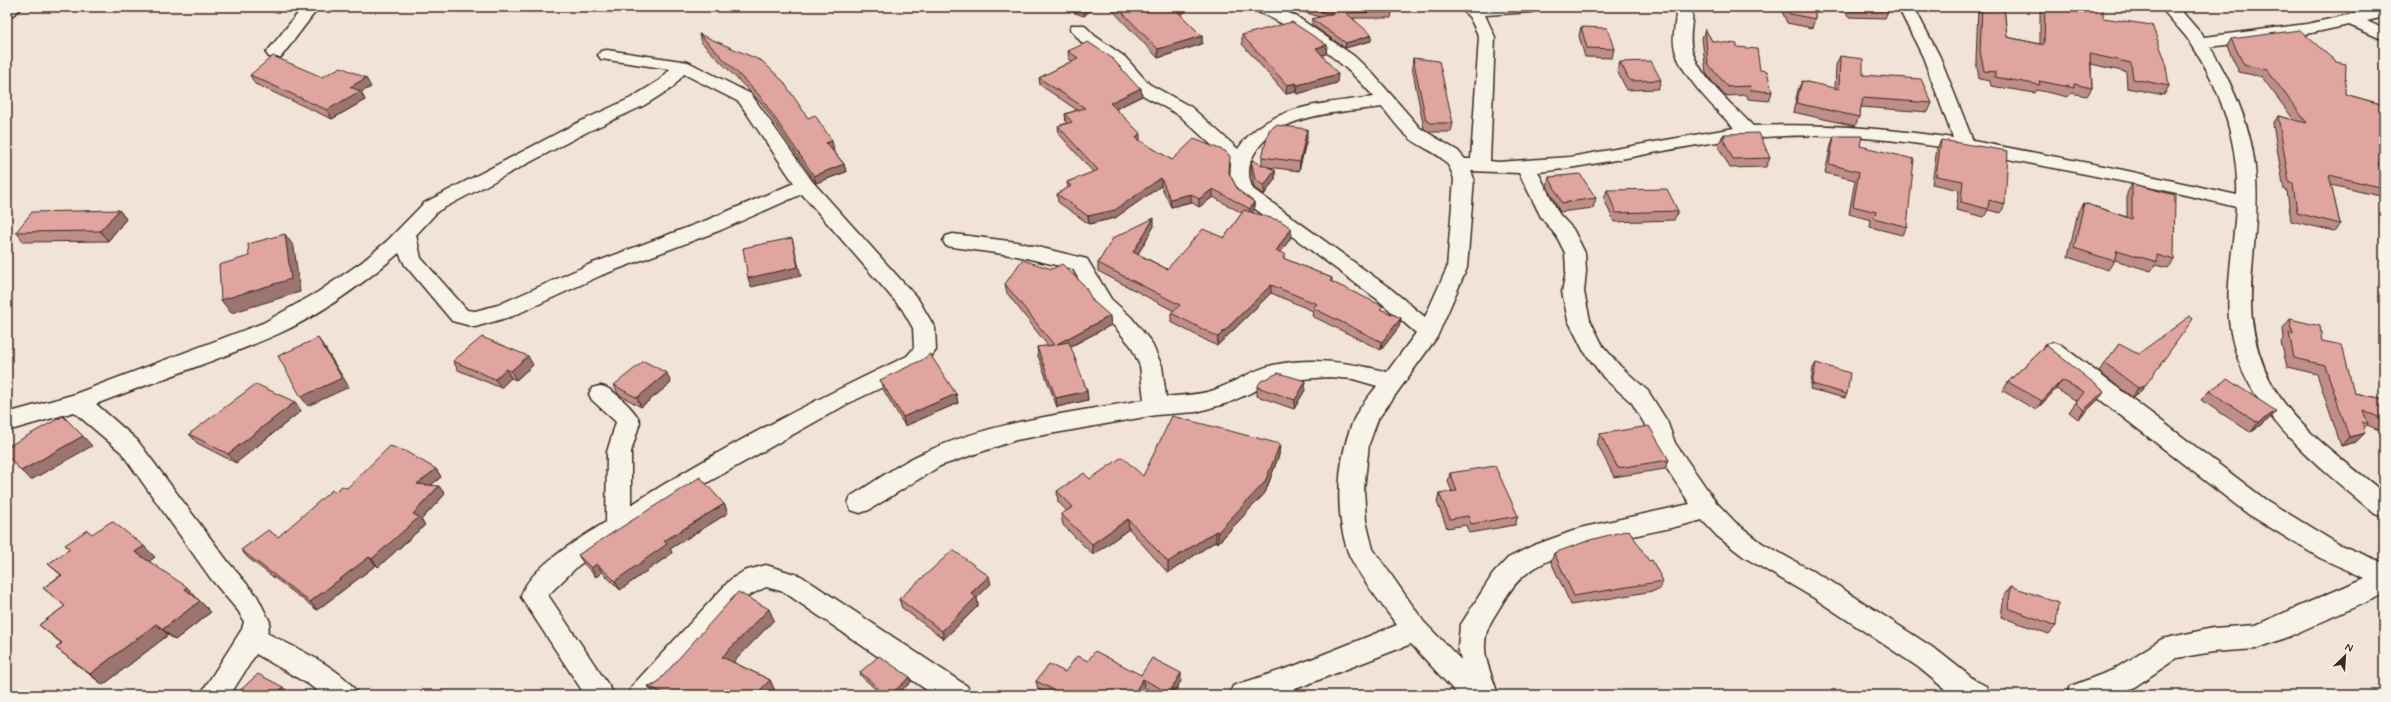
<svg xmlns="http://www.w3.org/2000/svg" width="2391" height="702" viewBox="0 0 2391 702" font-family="Mynerve,sans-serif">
  <rect width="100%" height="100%" fill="#f2e3d9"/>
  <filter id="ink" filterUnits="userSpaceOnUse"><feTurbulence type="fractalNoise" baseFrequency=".025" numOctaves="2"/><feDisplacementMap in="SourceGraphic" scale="8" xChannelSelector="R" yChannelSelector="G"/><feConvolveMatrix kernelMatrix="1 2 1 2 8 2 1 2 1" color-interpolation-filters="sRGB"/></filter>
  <g filter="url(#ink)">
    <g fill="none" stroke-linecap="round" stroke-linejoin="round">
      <defs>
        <g id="minor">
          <polygon points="7,7 23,7 13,15 7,17"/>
          <polygon points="303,7 319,7 281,57 269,57 266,53"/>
          <path d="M1252,7h22l22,9 58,40 19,18 47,54 38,23 7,8h6l8,-122 -9,-19 -10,-11h79l-2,3 -6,2 -46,3 10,22 -5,124 8,1 72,-5 164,-29c-19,-20 -52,-51 -59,-78 -4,-14 2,-29 1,-43h16c2,14 -4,29 0,43 7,27 42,56 61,76 67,-3 134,2 200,12l-30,-81 -25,-50h16l26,50 33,84 141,27 123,27c2,-52 -17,-108 -45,-150 -9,-14 -22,-25 -31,-38h17l26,30 103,-13 77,-17v10l-17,4 17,8v11l-35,-15 -42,9 -97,13c24,39 44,86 46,132 5,76 -23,131 16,205 24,45 74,77 112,109v24l-9,-3c-61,-52 -137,-107 -146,-194 -3,-37 5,-76 7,-113 -69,-17 -138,-31 -208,-44 -80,-16 -162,-30 -244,-27 -83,2 -163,27 -246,36l21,42 14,15 12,24 1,18 -2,21 6,28 13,26 17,20 28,25 19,30 8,22 41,59 19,20 27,21 70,39 106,69 38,30 10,5 4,9h-38l-34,-28 -104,-69 -70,-41 -27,-21 -15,-16c-50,15 -136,23 -176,54 -11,8 -19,21 -26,33 -8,13 -15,22 -15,38 -1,16 9,35 13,50h-40l-47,-51 -131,51h-51l4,-9 61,-20 103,-41c-13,-18 -42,-54 -49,-73 -14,-41 -11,-98 8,-137 5,-10 14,-20 21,-29l-24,-7 -24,-2 -52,4 -49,22 -32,9 -40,3 -140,25 -76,26 -71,44 -9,3 -9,-3 -3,-7 3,-7c24,-14 48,-33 74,-44 68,-31 145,-39 219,-52l-4,-34 -9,-20 -16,-19 -20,-18 -22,-40 -56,-13 -71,-10 -3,-5 3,-5 7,-2 64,8 70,17 24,40 20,18 20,25 11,24 4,31c16,-2 33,-2 48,-7 20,-7 38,-20 59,-25 38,-8 77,-3 114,7l29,-39 -39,-34 -138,-102 -9,-17 1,-17 -52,-48 -42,-23 -24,-27 -30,-21 -13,-15 2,-4h12l11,11 30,21 24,27 42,23 47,42c28,-44 89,-46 136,-52 -32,-38 -74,-67 -120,-87zM1382,107c8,9 15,20 24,28 19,18 41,16 48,44l-7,89 -22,49 -34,-28 -138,-100c-6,-12 -5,-24 1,-35 25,-42 85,-41 128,-47zM1471,171l48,2 22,44 16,20 8,16 1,18 -4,21 6,28 15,30 21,28 28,25 12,20 12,29 34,52 -106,23 -52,19 -24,12 -15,16 -33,52 -2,21 3,13 -37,-38 -51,-73 -7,-28 -2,-32 5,-45 9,-25 59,-82 30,-69 7,-89z"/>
          <path d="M607,50l81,12 63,32 61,87 106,118 17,29 1,22 -13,18 -74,35 -162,91 -108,71 -31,30 67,100h-30l-64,-98c5,-27 62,-61 85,-75l1,-70 9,-30 -24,-22 -3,-6 3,-6c3,-1 6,-2 9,-2 11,1 36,26 39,36l-9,30v53c87,-56 182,-104 276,-149l7,-8 -1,-20 -11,-19 -100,-115 -81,36 -119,45 -89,41 -38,11 -23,-6 -47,-56 -6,-12c-35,30 -79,62 -121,81 -59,26 -122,47 -182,70l41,36 92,123 28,33 13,26 -3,11c26,14 79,36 91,62h-35l-15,-11 -52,-30 -26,41h-30l42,-66 2,-7 -5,-10 -28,-33 -90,-127 -47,-40 -67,19v-18l65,-18 191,-72 55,-31 44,-30 25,-21 37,-38 151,-79 56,-26 29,-18 10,-11 -69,-10 -3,-4 3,-4zM684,74l55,28 55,81 -87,37 -119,45 -90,40 -23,6 -8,-1 -46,-52 -5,-23 22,-24 149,-79 56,-26 29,-18z"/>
          <polygon points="2053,343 2061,345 2266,500 2338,544 2384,563 2384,594 2290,636 2256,649 2213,652 2177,658 2133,688 2114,695 2067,695 2071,686 2113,670 2162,639 2213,628 2256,625 2365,578 2320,558 2248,514 2045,357 2042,351 2045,345"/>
          <polygon points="766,565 801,576 967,686 971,695 934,695 784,592 766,587 748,596 660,695 628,695 632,686 730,580 744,571"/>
        </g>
      </defs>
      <!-- minor casing -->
      <use href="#minor" stroke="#3b2a1e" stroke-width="3"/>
      <!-- minor -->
      <use href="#minor" fill="#f7f3e8" fill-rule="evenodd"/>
    </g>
    <!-- wall -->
    <g fill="#c08e88" stroke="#3b2a1e">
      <polygon points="1057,7 1094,7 1084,16"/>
      <polygon points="1109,7 1190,7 1181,16 1202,36 1202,44 1158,58 1110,8"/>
      <polygon points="1287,7 1390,7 1392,12 1391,18 1353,18 1371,41 1345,48 1312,25 1312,19 1320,17"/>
      <polygon points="1780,7 1890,7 1885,18 1848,17 1845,11 1815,10 1815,19 1812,28 1787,23"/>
      <polygon points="1978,7 2004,7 2007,37 2040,44 2040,7 2091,7 2169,86 2164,95 2127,88 2126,72 2091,64 2092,88 2087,96 2071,93 2068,97 2037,90 2035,93 1991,86 1990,81 1979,79 1976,60"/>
      <polygon points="1581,27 1614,49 1612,58 1585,57 1579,36"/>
      <polygon points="1705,29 1712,41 1737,47 1760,70 1772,92 1769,101 1748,99 1747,95 1725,96 1711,80 1706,73 1702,38"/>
      <polygon points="699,34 834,149 832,149 844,164 846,172 816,183 762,104 701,42"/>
      <polygon points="1242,35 1327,45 1326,54 1322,55 1337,83 1297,94 1296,92 1286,94 1242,44"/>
      <polygon points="2231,39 2345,94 2384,105 2384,173 2383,173 2384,175 2384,197 2331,185 2340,224 2334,231 2291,221 2287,191 2284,190 2273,124 2278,116 2294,120 2262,77 2239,72 2227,46"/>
      <polygon points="1068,51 1142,96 1116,109 1140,141 1172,160 1229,173 1238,190 1254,202 1254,210 1252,212 1291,228 1291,237 1280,253 1285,259 1332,278 1332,282 1382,310 1401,318 1399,327 1381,350 1312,316 1313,311 1271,293 1217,346 1171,322 1171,313 1174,311 1098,271 1098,263 1154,226 1138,254 1167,269 1224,238 1242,213 1213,197 1199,207 1191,202 1171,207 1161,186 1115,218 1089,224 1058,202 1057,194 1068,188 1067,182 1093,172 1059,134 1058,126 1067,123 1066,122 1065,114 1077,110 1040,85 1039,78 1072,61 1069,59"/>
      <polygon points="1840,56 1863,75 1932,103 1928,112 1861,107 1859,117 1855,126 1793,112 1798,90 1802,81 1835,89 1836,65"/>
      <polygon points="1413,58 1453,123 1451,132 1430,132 1424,129 1412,67"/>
      <polygon points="1620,62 1661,80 1658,89 1627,90 1617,71"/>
      <polygon points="250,75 322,77 371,87 361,92 365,100 332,119 255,84"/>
      <polygon points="1724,134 1770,158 1766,167 1730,168 1718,146 1722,137"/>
      <polygon points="1834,136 1860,146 1907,227 1902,235 1870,227 1871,220 1849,214 1855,180 1825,173 1831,145"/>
      <polygon points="1307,138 1299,171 1268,167 1275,170 1275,179 1264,195 1254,188 1251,170 1251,160 1262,165 1262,157"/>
      <polygon points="1941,140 2005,204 2001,213 1988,210 1984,217 1956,210 1959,190 1932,184 1937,148"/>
      <polygon points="1549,177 1596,198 1593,208 1560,212 1547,186"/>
      <polygon points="2132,184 2174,260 2168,268 2155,265 2151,271 2115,260 2114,261 2108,270 2068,257 2078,212 2084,203 2127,217 2127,193"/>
      <polygon points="1607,190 1678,211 1674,220 1614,222 1604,199"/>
      <polygon points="119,210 126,219 108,241 24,242 16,232"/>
      <polygon points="1005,284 1093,301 1111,325 1070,347 1087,391 1088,400 1057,407 1038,356 1037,347 1048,346 1007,293"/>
      <polygon points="2290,319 2322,341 2354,393 2384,399 2384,432 2367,425 2363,429 2356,442 2341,446 2317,374 2287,367 2281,342 2284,338 2283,328"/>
      <polygon points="2119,344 2145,386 2138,394 2132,397 2099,372"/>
      <polygon points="2046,345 2098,400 2078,419 2069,412 2077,401 2056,389 2036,410 2003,391 2008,382"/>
      <polygon points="453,361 533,365 516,380 511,378 501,388 458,370"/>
      <polygon points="1816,363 1847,394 1845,398 1810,389 1813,368"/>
      <polygon points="880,380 956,394 958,403 905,426 883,389"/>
      <polygon points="671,383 641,407 618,394 614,385"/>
      <polygon points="1257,387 1305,390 1294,409 1257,396"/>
      <polygon points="2209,391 2268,420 2250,432 2201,400"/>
      <polygon points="295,402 301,411 236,463 197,443 189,434"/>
      <polygon points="1600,434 1669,460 1665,469 1614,477 1597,443"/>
      <polygon points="1280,444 1279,455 1265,493 1218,543 1216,541 1168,573 1129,529 1093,555 1063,525 1061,514 1067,511 1058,502 1057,491 1090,479 1143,476"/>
      <polygon points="436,469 441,477 431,485 445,494 421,520 425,525 378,567 376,565 317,610 248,558 241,550 278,537 335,492 347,488"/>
      <polygon points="1450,473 1518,516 1515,525 1469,533 1466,525 1447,528 1437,502 1439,493 1452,491 1448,482"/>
      <polygon points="724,504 728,513 670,549 672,553 620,590 602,572 596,577 584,564 578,555"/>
      <polygon points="92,534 155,557 149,561 198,599 211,612 175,640 168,635 103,685 56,648 61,643 39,625 65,606 43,588 61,575 48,564 70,549 65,545"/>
      <polygon points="1554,553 1649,561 1663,581 1659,590 1571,605 1551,562"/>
      <polygon points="991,584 977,598 978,606 944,639 902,608 899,599"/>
      <polygon points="2011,586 2056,626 2049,634 2001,617 2004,595"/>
      <polygon points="774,620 733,662 770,680 775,691 770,695 654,695 648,686 655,685"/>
      <polygon points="1088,661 1141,675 1181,681 1172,695 1158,695 1144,687 1138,695 1048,695 1038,689 1036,681 1065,672"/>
      <polygon points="860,672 910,677 911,682 896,695 882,695 861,676"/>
    </g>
    <!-- shaded-wall -->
    <g fill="#9c746f" stroke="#3b2a1e">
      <polygon points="1084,7 1094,7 1084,16"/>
      <polygon points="1181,7 1190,7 1177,20 1177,11"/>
      <polygon points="1372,35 1371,41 1345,48 1346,43"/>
      <polygon points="1202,36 1202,44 1158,58 1158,49"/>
      <polygon points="1327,45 1326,54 1316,57 1316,48"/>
      <polygon points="1338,74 1337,83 1297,94 1298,85"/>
      <polygon points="366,78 371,87 361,92 365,100 332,119 327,110 350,87"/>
      <polygon points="1296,83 1296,92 1286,94 1287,85"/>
      <polygon points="1141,88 1142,96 1111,111 1110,103"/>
      <polygon points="1307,129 1307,138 1299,171 1300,162"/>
      <polygon points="1140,133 1140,141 1136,138"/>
      <polygon points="832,141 834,149 828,151 826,143"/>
      <polygon points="844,164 846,172 816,183 814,176"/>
      <polygon points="1275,170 1275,179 1264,195 1264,186"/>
      <polygon points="1161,178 1161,186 1115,218 1089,224 1088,216"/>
      <polygon points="1213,189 1213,197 1199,207 1199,199"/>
      <polygon points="1191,194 1191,202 1171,207 1170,199"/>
      <polygon points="1254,202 1254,210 1249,217 1250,209"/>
      <polygon points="119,210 126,219 108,241 100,231"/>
      <polygon points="1154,218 1154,226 1134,261 1133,252"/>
      <polygon points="1291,228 1291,237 1276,260 1276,251"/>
      <polygon points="285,234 294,247 300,292 231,313 221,300"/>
      <polygon points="792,238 801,276 751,287 748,278"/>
      <polygon points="1271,285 1271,293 1217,346 1218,337"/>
      <polygon points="1110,316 1111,325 1058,353 1057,344"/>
      <polygon points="1401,318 1399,327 1381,350 1382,342"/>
      <polygon points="318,338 325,348 349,387 308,406 301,397"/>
      <polygon points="528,356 533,365 516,380 511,371"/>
      <polygon points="506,369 511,378 501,388 495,379"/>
      <polygon points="667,373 671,383 641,407 637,398"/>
      <polygon points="2062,380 2056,389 2036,410 2042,401"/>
      <polygon points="1306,381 1305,390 1294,409 1295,400"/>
      <polygon points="2145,386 2138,394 2132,397 2138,388"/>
      <polygon points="1087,391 1088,400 1057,407 1056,398"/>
      <polygon points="2104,391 2098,400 2078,419 2084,410"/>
      <polygon points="956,394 958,403 905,426 903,417"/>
      <polygon points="295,402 301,411 236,463 228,454"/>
      <polygon points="2276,411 2268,420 2250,432 2258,423"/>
      <polygon points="2365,433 2356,442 2341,446 2349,437"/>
      <polygon points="83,436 92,446 31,480 21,471"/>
      <polygon points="1280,444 1279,455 1265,493 1218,543 1218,532"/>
      <polygon points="436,469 441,477 423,492 417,484"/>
      <polygon points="439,486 445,494 421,520 425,525 378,567 372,559 413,514"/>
      <polygon points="724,504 728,513 670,549 672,553 620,590 615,581 664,541"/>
      <polygon points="1128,519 1129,529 1093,555 1092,544"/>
      <polygon points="1216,531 1216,541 1168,573 1168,562"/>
      <polygon points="144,546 155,557 147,563 135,552"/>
      <polygon points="369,557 376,565 317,610 310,602"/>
      <polygon points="597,564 602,572 596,577 591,568"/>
      <polygon points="989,576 991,584 977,598 978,606 944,639 942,631 971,593"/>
      <polygon points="187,587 198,599 196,600 185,589"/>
      <polygon points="200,601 211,612 175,640 163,629"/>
      <polygon points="769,609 774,620 728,668 722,657"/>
      <polygon points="156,624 168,635 103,685 90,674"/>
      <polygon points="1181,673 1181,681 1172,695 1169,695 1169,693"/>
      <polygon points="910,677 911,682 896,695 890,695"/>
      <polygon points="1143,679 1144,687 1138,695 1133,695"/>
      <polygon points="770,680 775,691 770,695 755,695"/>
      <polygon points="283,687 291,695 275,695"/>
    </g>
    <!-- building -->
    <g fill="#dfa59e" stroke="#3b2a1e">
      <polygon points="1117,7 1181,7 1177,11 1202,36 1158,49"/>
      <polygon points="1306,7 1390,7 1392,12 1346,13 1372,35 1346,43 1312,19 1335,13 1326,13"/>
      <polygon points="1787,7 1815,7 1815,19 1790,14"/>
      <polygon points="1851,7 1887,7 1888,9 1852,8"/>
      <polygon points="1982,7 2004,7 2007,37 2044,45 2045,7 2091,7 2103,9 2103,18 2152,25 2165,60 2169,86 2133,79 2131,63 2090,54 2092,88 2074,84 2074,88 2039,81 2040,85 1995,77 1995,72 1984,71 1980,51"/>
      <polygon points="1292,22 1327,45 1316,48 1338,74 1298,85 1296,83 1287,85 1242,35"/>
      <polygon points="1581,27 1607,28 1614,49 1587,48"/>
      <polygon points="1705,29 1712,41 1737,44 1737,47 1757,49 1760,70 1767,71 1772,92 1751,90 1750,86 1728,87 1714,71 1708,64"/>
      <polygon points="2300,30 2336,62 2346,64 2345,94 2384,105 2384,164 2378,163 2384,175 2384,188 2329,175 2340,224 2297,213 2293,183 2289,183 2278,116 2307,123 2267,70 2244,65 2231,39"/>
      <polygon points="699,34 762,61 783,81 808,118 815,115 832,141 826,143 844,164 814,176 760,96"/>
      <polygon points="1088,42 1112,58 1136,85 1141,88 1110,103 1140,133 1136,138 1172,160 1194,139 1225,151 1230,156 1229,173 1238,190 1254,202 1250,209 1213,189 1199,199 1191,194 1170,199 1161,178 1115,210 1088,216 1057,194 1071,186 1067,182 1098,170 1058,126 1072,122 1065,114 1085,108 1039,78 1078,58 1068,51"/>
      <polygon points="273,56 322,77 341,67 366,78 350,87 360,91 327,110 250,75"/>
      <polygon points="1840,56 1863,59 1863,75 1921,79 1932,103 1863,98 1859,117 1796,103 1802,81 1839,89"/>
      <polygon points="1413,58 1439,61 1453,123 1431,123 1426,120"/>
      <polygon points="1651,61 1661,80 1630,81 1620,62"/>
      <polygon points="1276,125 1307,129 1300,162 1262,157 1269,130"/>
      <polygon points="1759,133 1770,158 1733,159 1722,137 1725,137 1724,134"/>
      <polygon points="1834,136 1862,136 1860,146 1914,159 1907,227 1874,218 1876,212 1853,206 1859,172 1829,164"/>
      <polygon points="1941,140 2008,151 2005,204 1989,200 1988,209 1961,202 1963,181 1936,176"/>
      <polygon points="1251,160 1275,170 1264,186 1255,179"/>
      <polygon points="1580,174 1596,198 1562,203 1549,177"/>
      <polygon points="2132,184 2175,195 2174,260 2157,255 2157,262 2117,250 2114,261 2074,248 2084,203 2132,219"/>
      <polygon points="1667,189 1678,211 1616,213 1607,190"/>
      <polygon points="119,210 100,231 16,232 32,212"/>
      <polygon points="1244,210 1281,221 1291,228 1276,251 1286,254 1283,258 1332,278 1330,281 1383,306 1380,309 1401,318 1382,342 1313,308 1317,304 1271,285 1218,337 1171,313 1180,305 1098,263 1113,238 1154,218 1133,252 1167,269 1203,229 1224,238"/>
      <polygon points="285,234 291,279 221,300 219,265 249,256 248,244"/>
      <polygon points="792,238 798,267 748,278 743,248"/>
      <polygon points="1022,260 1052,269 1062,264 1084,285 1093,301 1110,316 1057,344 1069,342 1087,391 1056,398 1037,347 1054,345 1005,284"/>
      <polygon points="2190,316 2193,319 2145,386 2138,388 2105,363 2119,344 2138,354"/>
      <polygon points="2290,319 2320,326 2322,341 2342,345 2354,393 2384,399 2384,420 2363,410 2368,424 2362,422 2365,433 2349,437 2325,365 2294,358 2289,333 2293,334"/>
      <polygon points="482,337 528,356 511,371 506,369 495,379 453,361"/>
      <polygon points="318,338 342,378 301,397 278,356"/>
      <polygon points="2046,345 2104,391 2084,410 2076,403 2084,392 2062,380 2042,401 2008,382"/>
      <polygon points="930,354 956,394 903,417 880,380 922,360"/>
      <polygon points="644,361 667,373 637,398 614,385"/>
      <polygon points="1816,363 1850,373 1847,394 1812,384"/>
      <polygon points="1278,373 1306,381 1295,400 1257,387 1261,381"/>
      <polygon points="2227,379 2276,411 2258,423 2209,391"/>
      <polygon points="256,384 295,402 228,454 189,434"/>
      <polygon points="63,416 83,436 21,471 7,455 7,447"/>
      <polygon points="1172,416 1280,444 1265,482 1218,532 1216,531 1168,562 1128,519 1092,544 1061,514 1073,507 1057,491 1084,473 1090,479 1122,457 1143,476"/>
      <polygon points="1649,426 1669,460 1618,468 1600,434"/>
      <polygon points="390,446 405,451 436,469 417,484 439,486 413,514 419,517 372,559 369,557 310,602 241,550 268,530 278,537 332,490 335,492 342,486 347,488"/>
      <polygon points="1495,466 1518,516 1471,524 1468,516 1450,519 1439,493 1457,491 1450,473"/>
      <polygon points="700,477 724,504 664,541 667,544 615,581 597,564 591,568 578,555"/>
      <polygon points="112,521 144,546 135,552 187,587 185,589 200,601 163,629 156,624 90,674 56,648 62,643 39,625 65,606 43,588 62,575 48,564 70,549 65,545 87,530 92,534"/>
      <polygon points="1629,530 1649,561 1652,560 1663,581 1574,596 1554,553 1590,540"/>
      <polygon points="953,550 989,576 971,593 976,597 942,631 899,599"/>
      <polygon points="2011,586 2058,603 2056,626 2008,608"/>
      <polygon points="738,592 769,609 722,657 770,680 755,695 667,695 648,686 655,685"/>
      <polygon points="1095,651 1141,675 1152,658 1181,673 1169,693 1143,679 1133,695 1048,695 1052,689 1036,681 1049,664 1065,672 1077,656 1088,661"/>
      <polygon points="879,656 910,677 890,695 886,695 860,672"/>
      <polygon points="258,674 283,687 275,695 235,695"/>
      <polygon points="100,691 105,695 94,695"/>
    </g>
  </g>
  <!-- margin -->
  <rect width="2391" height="702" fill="none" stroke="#f7f3e8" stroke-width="24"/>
  <rect x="12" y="12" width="2367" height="678" fill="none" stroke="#3b2a1e" stroke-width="1.5" filter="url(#ink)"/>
  <!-- north arrow -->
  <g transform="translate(2345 656) rotate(25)" stroke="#f7f3e8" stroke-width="3" paint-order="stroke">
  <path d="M0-3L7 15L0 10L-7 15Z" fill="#3b2a1e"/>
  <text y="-6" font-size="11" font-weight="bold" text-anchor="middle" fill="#3b2a1e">N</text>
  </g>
</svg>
